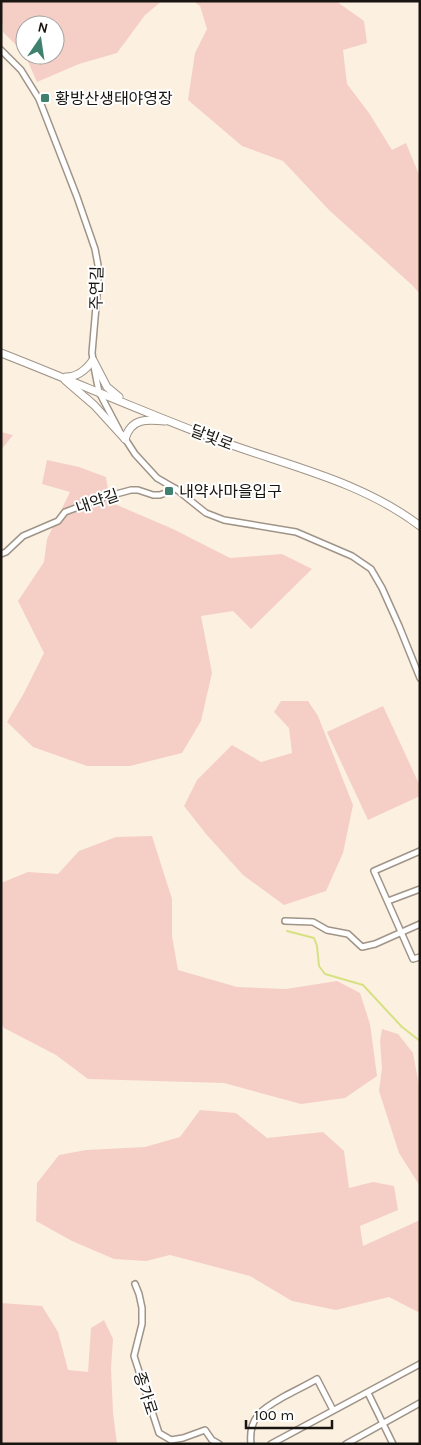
<svg xmlns="http://www.w3.org/2000/svg" width="421" height="1445" viewBox="0 0 421 1445" font-family="Karla,'Noto Sans KR',sans-serif">
  <rect width="100%" height="100%" fill="#fcf0e1"/>
  <!-- green -->
  <g fill="#f5cfc6">
    <polygon points="1,1 162,1 145,15 117,53 79,64 37,82 25,55 55,55 55,25 25,25 25,54 3,32"/>
    <polygon points="193,1 336,1 364,21 367,43 343,50 347,84 369,113 392,150 406,143 420,177 420,294 412,285 329,210 283,161 242,146 188,100 195,53 207,29 200,6"/>
    <polygon points="1,432 13,435 1,450"/>
    <polygon points="47,460 79,467 106,477 110,502 173,529 230,558 282,554 312,569 251,629 233,611 201,616 212,673 201,721 182,753 130,766 87,766 33,747 7,722 24,693 44,653 18,601 44,562 47,539 70,492 42,484"/>
    <polygon points="281,701 308,701 318,716 353,805 343,853 326,891 284,905 243,875 206,834 184,806 197,780 232,745 261,762 292,753 289,728 274,712"/>
    <polygon points="383,706 420,786 420,796 368,820 327,732"/>
    <polygon points="152,836 172,899 172,936 178,970 237,987 286,989 337,981 360,993 370,1024 377,1076 345,1098 301,1104 224,1083 88,1079 56,1055 4,1028 1,1022 1,883 28,872 58,874 79,851 116,837"/>
    <polygon points="382,1029 398,1034 413,1053 420,1091 420,1186 399,1153 379,1091 382,1068 380,1041"/>
    <polygon points="200,1110 236,1113 267,1138 323,1132 344,1151 349,1188 373,1182 394,1186 398,1210 360,1226 363,1246 420,1220 420,1313 389,1297 336,1310 292,1301 250,1276 170,1255 146,1261 114,1259 72,1241 36,1221 37,1183 59,1155 86,1150 145,1147 180,1137"/>
    <polygon points="1,1303 42,1306 58,1332 68,1370 88,1372 91,1328 104,1320 113,1339 111,1368 113,1413 117,1444 1,1444"/>
  </g>
  <g fill="none" stroke-linecap="round" stroke-linejoin="round">
    <!-- stream -->
    <polyline stroke="#d7e183" stroke-width="2" points="287,931 314,938 317,946 319,966 325,974 363,985 402,1027 420,1041"/>
    <defs>
      <g id="minor">
        <polyline points="1,50 21,70 39,99 77,197 95,249 98,265 98,283 92,353 94,367 99,392 119,430"/>
        <polyline points="124,437 135,454 157,478 176,489 206,513 224,520 296,532 352,556 371,569 382,588 399,626 420,678"/>
        <polyline points="1,554 6,552 23,536 58,521 65,512 105,497 131,490 138,490 153,495 160,495 176,489"/>
        <polyline points="420,851 374,871 413,959 420,957"/>
        <polyline points="388,901 420,889"/>
        <polyline points="285,921 313,922 327,930 348,934 362,947 375,944 420,924"/>
        <polyline points="135,1284 139,1294 142,1308 142,1324 134,1356 159,1433 171,1440 183,1438 205,1430 212,1440 219,1444"/>
        <polyline points="368,1393 393,1444"/>
        <path d="M251,1444c-3,-28 13,-36 34,-48 11,-6 22,-11 32,-17l16,31"/>
        <polyline points="271,1444 420,1364"/>
        <polyline points="346,1444 420,1403"/>
      </g>
      <g id="secondary">
        <path d="M1,353c72,28 142,59 214,86 69,26 145,41 205,87"/>
        <path d="M66,377c12,0 20,-7 27,-17l14,27 12,10"/>
        <polyline points="65,380 94,405 125,439"/>
        <path d="M125,439c6,-21 22,-20 40,-18"/>
      </g>
    </defs>
    <!-- minor casing -->
    <use href="#minor" stroke="#9f9487" stroke-width="8"/>
    <!-- secondary casing -->
    <use href="#secondary" stroke="#9f9487" stroke-width="9"/>
    <!-- minor -->
    <use href="#minor" stroke="#fff" stroke-width="5"/>
    <!-- secondary -->
    <use href="#secondary" stroke="#fff" stroke-width="7"/>
  </g>
  <!-- markers -->
  <g fill="#40806e" stroke="#fff" stroke-width="2">
    <rect x="40" y="93" width="10" height="10" rx="2.5"/>
    <rect x="164" y="486" width="10" height="10" rx="2.5"/>
  </g>
  <g text-anchor="middle" stroke-width="4" stroke-linejoin="round" paint-order="stroke">
    <!-- poi labels -->
    <g font-size="16" fill="#191510" stroke="#fff" text-anchor="start">
      <text x="55" y="104">황방산생태야영장</text>
      <text x="179" y="497">내약사마을입구</text>
    </g>
    <!-- street labels -->
    <g font-size="16" fill="#191510" stroke="#fff">
      <text transform="translate(96 288) rotate(-89)" y="6">주연길</text>
      <text transform="translate(212 437) rotate(21)" y="6">달빛로</text>
      <text transform="translate(97 501) rotate(-19)" y="6">내약길</text>
      <text transform="translate(146 1393) rotate(72)" y="6">종가로</text>
    </g>
  </g>
  <!-- border -->
  <rect width="421" height="1445" fill="none" stroke="#191510" stroke-width="5"/>
  <!-- north arrow -->
  <g transform="translate(40 40) rotate(13)"><circle r="24" fill="#ffffff" stroke="#a3a19f"/>
  <path d="M0-4L9 19L0 12L-9 19Z" fill="#40806e"/>
  <text y="-8" font-size="14" font-weight="bold" text-anchor="middle" fill="#191510">N</text>
  </g>
  <!-- scale -->
  <path d="M246 1420v8h86v-8" fill="none" stroke="#191510" stroke-width="2.5"/>
  <text x="254" y="1420" font-size="15" fill="#191510" stroke="#ffffff" stroke-width="4" paint-order="stroke">100 m</text>
</svg>
